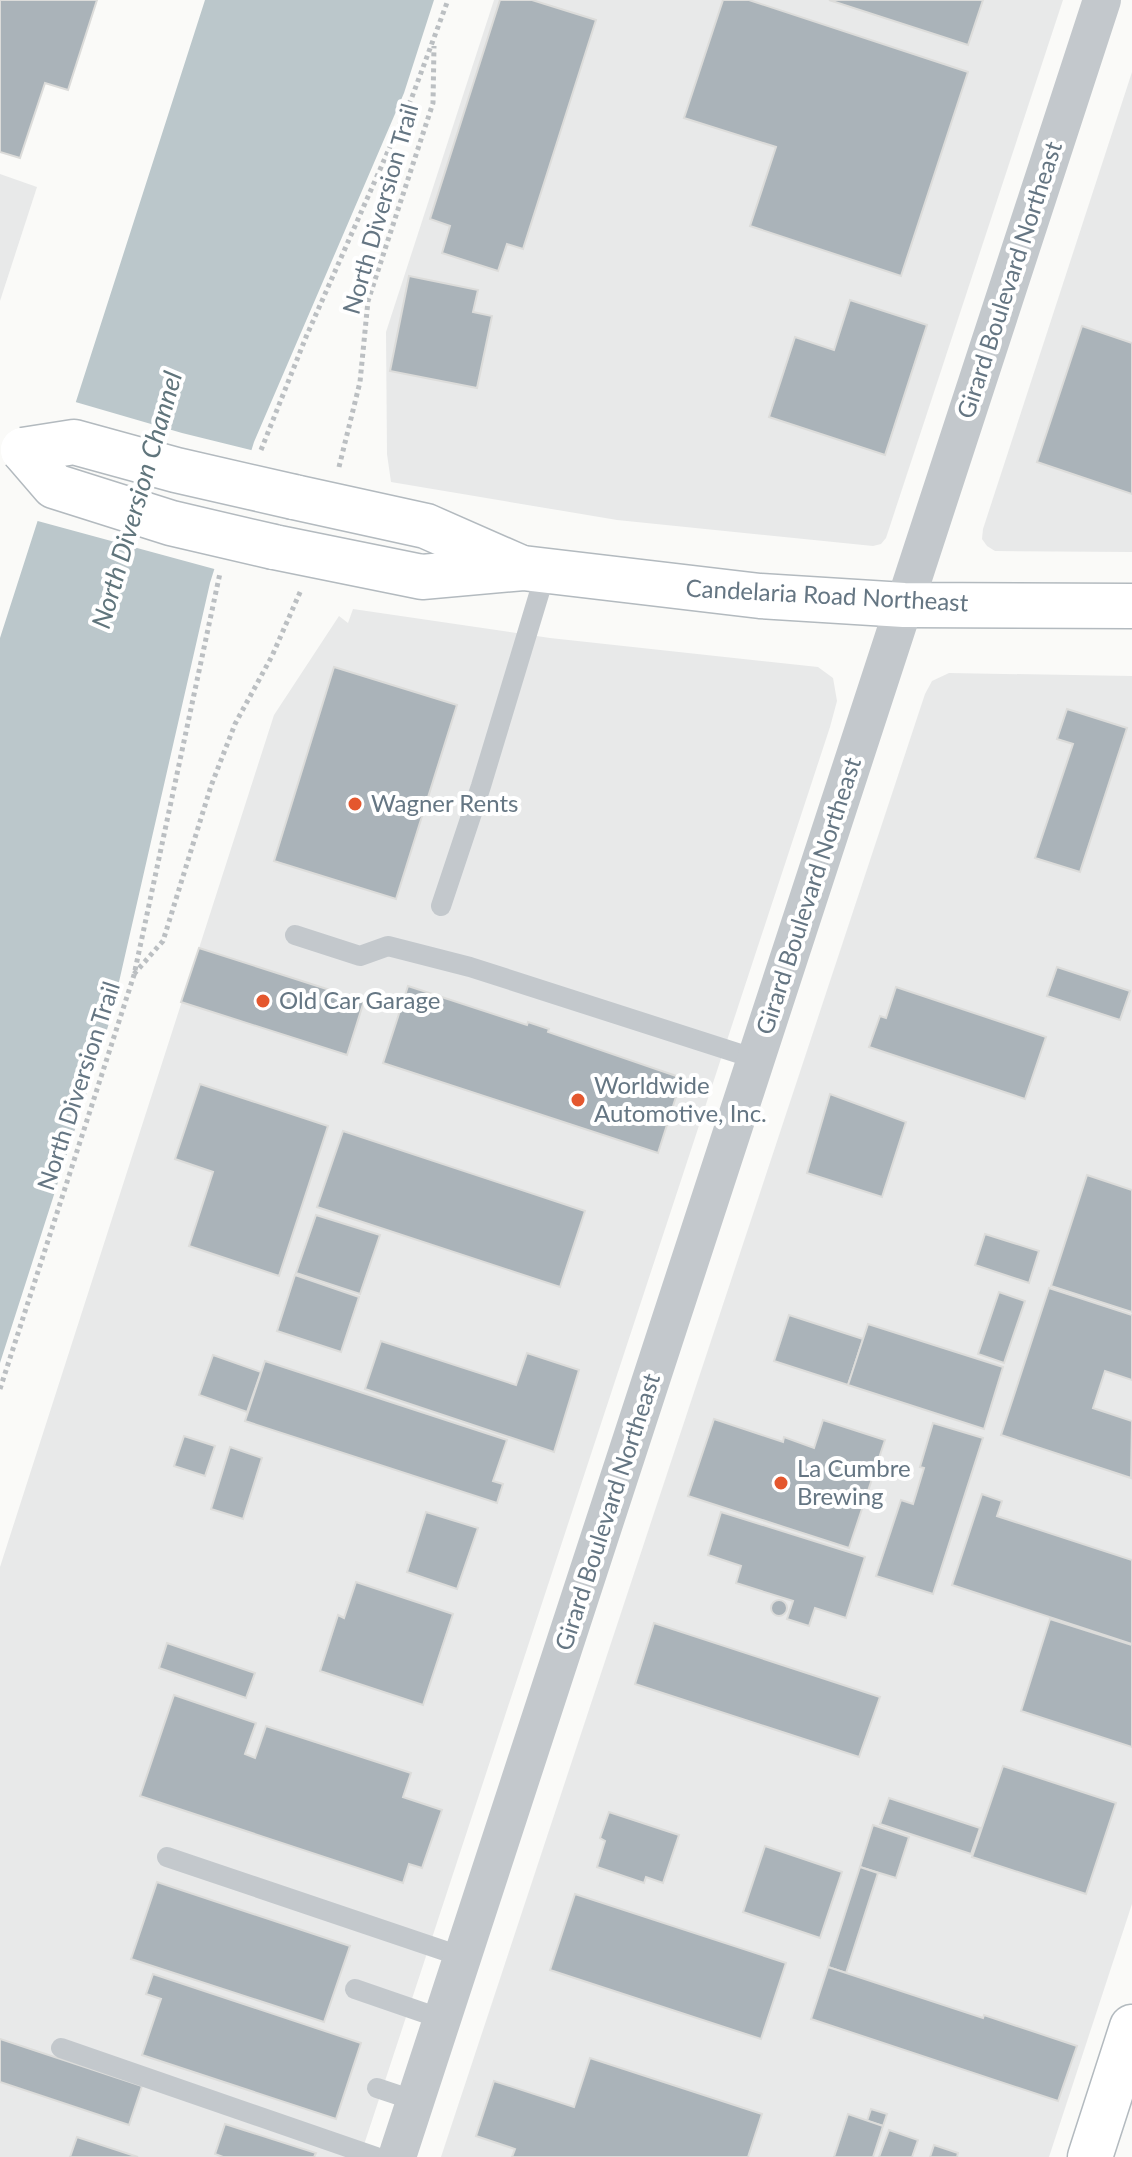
<svg xmlns="http://www.w3.org/2000/svg" width="1132" height="2157" viewBox="0 0 1132 2157" font-family="Lato,sans-serif">
  <rect width="100%" height="100%" fill="#fafaf8"/>
  <!-- built -->
  <g fill="#e8e9e9">
    <polygon points="494,0 1063,0 886,538 881,544 873,546 617,520 391,482 387,454 386,332"/>
    <polygon points="1132,72 1132,552 995,551 987,546 982,539 983,529"/>
    <polygon points="0,174 37,187 0,301"/>
    <polygon points="353,609 550,638 818,667 833,678 837,701 830,727 360,2157 0,2157 0,1567 274,715 339,616 348,623"/>
    <polygon points="949,673 1132,676 1132,1904 1049,2157 441,2157 925,694 932,681"/>
  </g>
  <!-- water -->
  <polygon fill="#bbc7cb" points="205,0 434,0 404,93 254,442 210,583 111,1017 0,1363 0,638"/>
  <!-- pier -->
  <polygon fill="#fafaf8" points="72,401 182,433 255,451 218,570 34,520"/>
  <!-- building -->
  <g fill="#aab3b9" stroke="#dcdcda" stroke-width="2">
    <polygon points="0,0 97,0 68,90 45,83 20,158 0,152"/>
    <polygon points="500,0 532,0 596,20 523,249 507,244 498,271 442,253 450,226 430,219"/>
    <polygon points="723,0 749,0 968,72 901,276 750,226 776,147 684,118"/>
    <polygon points="829,0 983,0 968,45"/>
    <polygon points="409,276 478,290 473,312 492,316 477,388 390,371"/>
    <polygon points="850,300 927,325 885,455 769,417 795,337 834,350"/>
    <polygon points="1082,326 1132,343 1132,494 1037,462"/>
    <polygon points="334,667 457,705 396,899 274,861"/>
    <polygon points="1067,709 1127,728 1080,872 1035,858 1073,744 1057,739"/>
    <polygon points="199,948 364,1001 347,1055 181,1002"/>
    <polygon points="1057,967 1130,991 1120,1020 1047,996"/>
    <polygon points="408,986 527,1025 528,1022 549,1029 548,1032 682,1078 658,1153 383,1063"/>
    <polygon points="896,987 1046,1037 1025,1099 869,1047 880,1016 886,1018"/>
    <polygon points="200,1084 328,1126 279,1276 189,1246 213,1172 175,1159"/>
    <polygon points="830,1094 906,1122 882,1197 807,1173"/>
    <polygon points="343,1131 585,1211 560,1287 317,1207"/>
    <polygon points="1087,1175 1132,1190 1132,1312 1051,1286"/>
    <polygon points="316,1215 380,1235 360,1294 296,1273"/>
    <polygon points="985,1234 1039,1251 1029,1283 975,1265"/>
    <polygon points="295,1275 359,1297 341,1352 277,1331"/>
    <polygon points="1049,1288 1132,1315 1132,1380 1105,1371 1093,1408 1132,1421 1131,1478 1001,1435"/>
    <polygon points="999,1292 1025,1301 1004,1363 978,1354"/>
    <polygon points="789,1315 863,1339 848,1385 774,1361"/>
    <polygon points="868,1324 1003,1367 984,1429 848,1385"/>
    <polygon points="381,1341 516,1385 527,1353 579,1370 554,1452 365,1389"/>
    <polygon points="213,1355 261,1372 247,1412 199,1395"/>
    <polygon points="265,1361 507,1440 493,1481 503,1484 497,1503 245,1421"/>
    <polygon points="714,1419 783,1442 784,1437 814,1448 823,1420 885,1440 849,1548 688,1496"/>
    <polygon points="933,1423 983,1438 933,1594 876,1576 901,1500 913,1504 924,1468 920,1467"/>
    <polygon points="184,1436 215,1446 205,1476 174,1466"/>
    <polygon points="230,1447 262,1458 243,1519 211,1509"/>
    <polygon points="982,1494 1002,1501 997,1516 1132,1560 1132,1644 952,1585"/>
    <polygon points="426,1512 478,1528 457,1589 407,1572"/>
    <polygon points="721,1512 865,1557 846,1618 815,1608 809,1626 787,1619 793,1601 736,1583 741,1566 708,1555"/>
    <polygon points="356,1582 453,1614 423,1705 320,1671 338,1615 344,1618"/>
    <circle cx="779" cy="1608" r="8"/>
    <polygon points="1050,1619 1132,1645 1132,1747 1021,1711"/>
    <polygon points="654,1623 880,1697 859,1757 635,1684"/>
    <polygon points="167,1643 255,1673 246,1698 159,1668"/>
    <polygon points="174,1695 256,1723 245,1754 255,1758 266,1726 411,1773 403,1797 442,1810 422,1868 409,1864 403,1883 140,1796"/>
    <polygon points="1003,1766 1116,1803 1086,1894 972,1857"/>
    <polygon points="889,1798 980,1828 971,1854 880,1824"/>
    <polygon points="609,1812 679,1835 663,1883 646,1877 644,1883 597,1867 605,1841 600,1838"/>
    <polygon points="873,1825 909,1837 896,1878 860,1867"/>
    <polygon points="765,1846 842,1872 820,1938 743,1912"/>
    <polygon points="860,1867 878,1873 846,1973 828,1967"/>
    <polygon points="157,1882 350,1946 324,2022 131,1959"/>
    <polygon points="575,1894 786,1963 761,2039 550,1970"/>
    <polygon points="828,1967 983,2018 984,2015 1077,2046 1058,2101 811,2019"/>
    <polygon points="153,1974 361,2043 336,2119 142,2055 161,1999 146,1994"/>
    <polygon points="0,2039 142,2086 129,2125 0,2082"/>
    <polygon points="590,2058 762,2114 748,2157 512,2157 515,2149 476,2136 494,2081 574,2107"/>
    <polygon points="871,2109 887,2114 883,2126 867,2121"/>
    <polygon points="848,2114 883,2126 873,2157 834,2157"/>
    <polygon points="225,2124 316,2153 314,2157 223,2157 215,2154"/>
    <polygon points="889,2130 918,2140 912,2157 879,2157"/>
    <polygon points="77,2137 138,2157 70,2157"/>
    <polygon points="934,2145 958,2153 957,2157 930,2157"/>
  </g>
  <g fill="none" stroke-linecap="round" stroke-linejoin="round">
    <defs>
      <g id="secondary">
        <polyline points="294,497 426,526 517,566"/>
        <polyline points="274,547 422,577 523,568 760,596 904,605 1132,606"/>
        <polyline points="1090,2157 1132,2027"/>
      </g>
    </defs>
    <!-- secondary casing -->
    <use href="#secondary" stroke="#b3babf" stroke-width="47"/>
    <!-- path -->
    <g stroke="#bbbfc2" stroke-width="5" stroke-dasharray="4 4" stroke-linecap="butt">
      <polyline points="261,450 306,337 412,97 448,0"/>
      <polyline points="339,467 360,382 368,301 433,103 434,46"/>
      <polyline points="134,974 163,941 211,786 235,724 272,656 301,590"/>
      <polyline points="0,1389 134,975 220,573"/>
    </g>
    <!-- lane -->
    <g stroke="#c3c8cc" stroke-width="20">
      <polyline points="441,906 481,786 546,571"/>
      <polyline points="295,935 360,956 388,946 470,967 756,1059"/>
      <polyline points="167,1857 463,1957"/>
      <polyline points="355,1989 442,2019"/>
      <polyline points="61,2048 376,2157"/>
      <polyline points="377,2088 416,2101"/>
    </g>
    <!-- street -->
    <polyline stroke="#c3c8cc" stroke-width="38" points="397,2157 1102,0"/>
    <!-- secondary -->
    <use href="#secondary" stroke="#fff" stroke-width="44"/>
    <defs>
      <g id="secondary-bridge">
        <polyline points="23,450 74,442 176,470 294,497"/>
        <polyline points="23,450 54,486 171,523 274,547"/>
      </g>
    </defs>
    <!-- secondary-bridge casing -->
    <use href="#secondary-bridge" stroke="#b3babf" stroke-width="47" stroke-linecap="butt"/>
    <!-- secondary-bridge -->
    <use href="#secondary-bridge" stroke="#fff" stroke-width="44"/>
  </g>
  <!-- markers -->
  <g fill="#e4572e" stroke="#fff" stroke-width="3">
    <circle cx="355" cy="804" r="8"/>
    <circle cx="263" cy="1001" r="8"/>
    <circle cx="578" cy="1100" r="8"/>
    <circle cx="781" cy="1483" r="8"/>
  </g>
  <g text-anchor="middle" stroke-width="8" stroke-linejoin="round" paint-order="stroke">
    <!-- street labels -->
    <g font-size="24" fill="#657683" stroke="#fff">
      <text transform="translate(381 209) rotate(-74)" y="8">North Diversion Trail</text>
      <text transform="translate(1010 280) rotate(-72)" y="8">Girard Boulevard Northeast</text>
      <text transform="translate(827 596) rotate(3)" y="8">Candelaria Road Northeast</text>
      <text transform="translate(809 896) rotate(-72)" y="8">Girard Boulevard Northeast</text>
      <text transform="translate(79 1086) rotate(-72)" y="8">North Diversion Trail</text>
      <text transform="translate(608 1512) rotate(-72)" y="8">Girard Boulevard Northeast</text>
    </g>
    <!-- poi labels -->
    <g font-size="24" fill="#657683" stroke="#fff" text-anchor="start">
      <text x="371" y="812">Wagner Rents</text>
      <text x="279" y="1009">Old Car Garage</text>
      <text x="594" y="1094">Worldwide<tspan x="594" dy="28">Automotive, Inc.</tspan></text>
      <text x="797" y="1477">La Cumbre<tspan x="797" dy="28">Brewing</tspan></text>
    </g>
    <!-- water labels -->
    <g font-size="26" font-style="italic" fill="#60757c" stroke="#fff">
      <text transform="translate(137 500) rotate(-74)" y="9">North Diversion Channel</text>
    </g>
  </g>
</svg>
